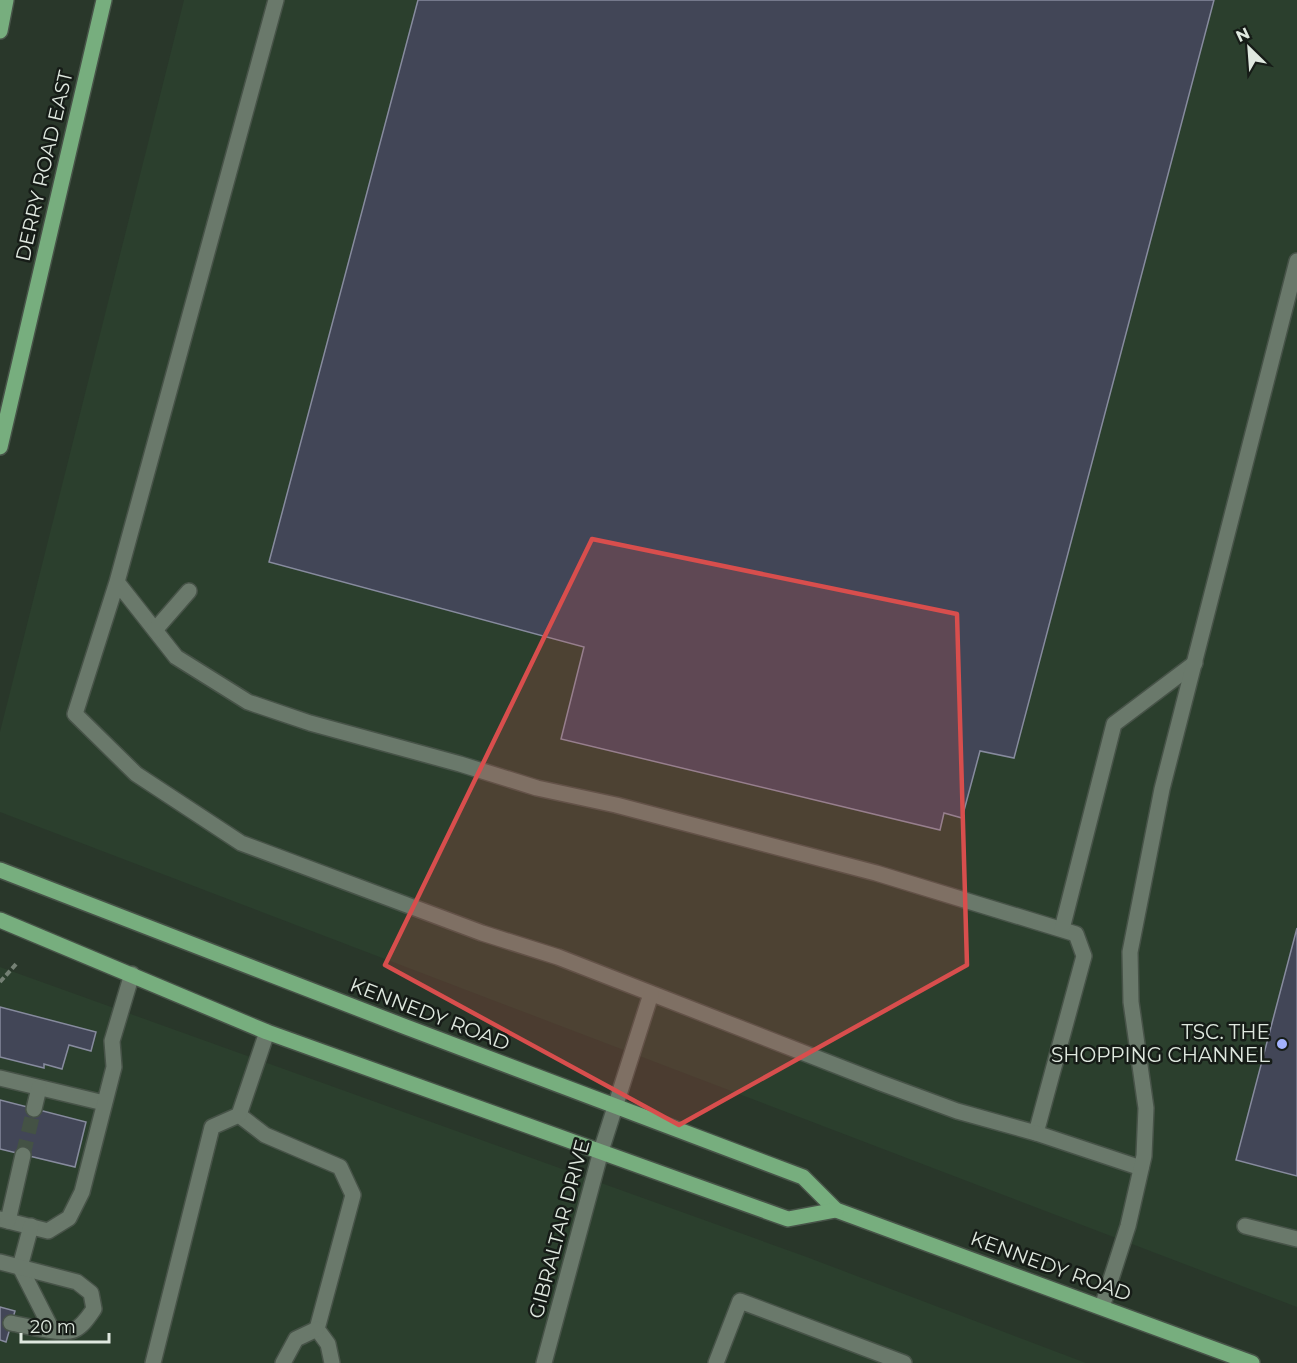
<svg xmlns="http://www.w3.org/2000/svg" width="1297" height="1363" viewBox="0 0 1297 1363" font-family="Montserrat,sans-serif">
  <rect width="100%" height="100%" fill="#29372a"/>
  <!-- built -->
  <g fill="#2b3f2d">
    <polygon points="184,0 1297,0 1297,1307 0,812 0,732"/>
    <polygon points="0,967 804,1256 1086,1363 0,1363"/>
  </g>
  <!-- building -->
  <g fill="#424657" stroke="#878b9e" stroke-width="1.5">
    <polygon points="418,0 1214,0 1014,758 980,751 962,818 944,813 940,830 561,739 584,647 269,562"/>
    <polygon points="1297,928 1297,1176 1236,1160"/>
    <polygon points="0,1007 96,1032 91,1051 69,1045 62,1069 44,1064 44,1068 0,1057"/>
    <polygon points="0,1100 86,1122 75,1167 0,1149"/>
    <polygon points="0,1307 15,1311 6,1342 0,1340"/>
  </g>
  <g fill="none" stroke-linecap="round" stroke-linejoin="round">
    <!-- minor-tunnel -->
    <polyline stroke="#445245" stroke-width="15" stroke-dasharray="15 8" stroke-linecap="butt" points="23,1155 34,1109"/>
    <defs>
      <g id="minor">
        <polyline points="117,582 75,714 136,774 241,843 482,933 558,957 881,1083 957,1111 1036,1133 1084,956 1076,934 876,873 616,805 537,788 460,764 310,723 248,702 176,657 117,582 276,0"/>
        <polyline points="155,630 189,591"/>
        <polyline points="1062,929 1114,724 1195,663"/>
        <polyline points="0,1078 104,1103"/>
        <polyline points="34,1109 39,1088"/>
        <polyline points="239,1115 265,1135 340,1167 353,1195 317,1329 328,1344 332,1363"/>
        <polyline points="1036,1133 1141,1168"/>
        <polyline points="0,1219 48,1231 69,1218 82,1192 114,1067 112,1041 132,974"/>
        <polyline points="8,1221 23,1155"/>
        <polyline points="31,1226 20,1267 52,1330"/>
        <polyline points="1245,1226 1297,1239"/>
        <path d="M0,1262l77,20 14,11 3,16c-5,7 -11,17 -20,21 -13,5 -48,-4 -63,-7"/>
        <polyline points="1102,1307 1128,1226 1144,1156 1146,1108 1131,1002 1130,952 1162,789 1297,261"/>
        <polyline points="153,1363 212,1127 239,1115 267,1032"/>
        <polyline points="283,1363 296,1339 317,1329"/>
        <polyline points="544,1363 601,1151 651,994"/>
        <polyline points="716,1363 740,1301 904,1363"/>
      </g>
      <g id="major">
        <polyline points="0,31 6,0"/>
        <polyline points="0,447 104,0"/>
        <polyline points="0,870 406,1027 803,1177 836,1210 1252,1363"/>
        <polyline points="0,920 267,1032 788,1219 836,1210"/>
      </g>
    </defs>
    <!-- minor casing -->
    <use href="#minor" stroke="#475348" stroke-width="18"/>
    <!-- major casing -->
    <use href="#major" stroke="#475348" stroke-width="18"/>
    <!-- path -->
    <polyline stroke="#748074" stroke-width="4" stroke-dasharray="6 3" stroke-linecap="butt" points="0,982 17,963"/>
    <!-- minor -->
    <use href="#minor" stroke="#6a796b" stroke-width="15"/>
    <!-- major -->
    <use href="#major" stroke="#77ae7e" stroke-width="15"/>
  </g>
  <!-- marked area -->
  <path fill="#d84e4d" fill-opacity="0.2" stroke="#d84e4d" stroke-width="4.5" stroke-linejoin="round" d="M592,539l365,75 10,351 -288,160 -294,-160z"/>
  <!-- markers -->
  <circle fill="#a3b2fd" stroke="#161c17" stroke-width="2" cx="1282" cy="1044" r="6"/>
  <g text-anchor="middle" stroke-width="5" stroke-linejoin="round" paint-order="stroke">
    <!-- street labels -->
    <g font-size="20" fill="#dfe8df" stroke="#161c17">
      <text transform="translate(44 166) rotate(-77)" y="7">DERRY ROAD EAST</text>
      <text transform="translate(430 1014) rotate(21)" y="7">KENNEDY ROAD</text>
      <text transform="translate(559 1229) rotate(-75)" y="7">GIBRALTAR DRIVE</text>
      <text transform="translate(1051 1266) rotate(20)" y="7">KENNEDY ROAD</text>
    </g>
    <!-- poi labels -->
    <g font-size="20" fill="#dfe8df" stroke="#161c17" text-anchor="end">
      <text x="1270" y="1039">TSC. THE<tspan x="1270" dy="23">SHOPPING CHANNEL</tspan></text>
    </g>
  </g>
  <!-- north arrow -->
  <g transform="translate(1249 48) rotate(335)" stroke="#161c17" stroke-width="4.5" paint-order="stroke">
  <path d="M0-4.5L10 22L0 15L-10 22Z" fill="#dfe8df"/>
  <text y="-9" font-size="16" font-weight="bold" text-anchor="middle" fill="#dfe8df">N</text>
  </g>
  <!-- scale -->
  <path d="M21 1333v9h88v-9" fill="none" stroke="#dfe8df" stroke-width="3"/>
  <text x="30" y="1333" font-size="18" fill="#dfe8df" stroke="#161c17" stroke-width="4.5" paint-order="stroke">20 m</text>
</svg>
